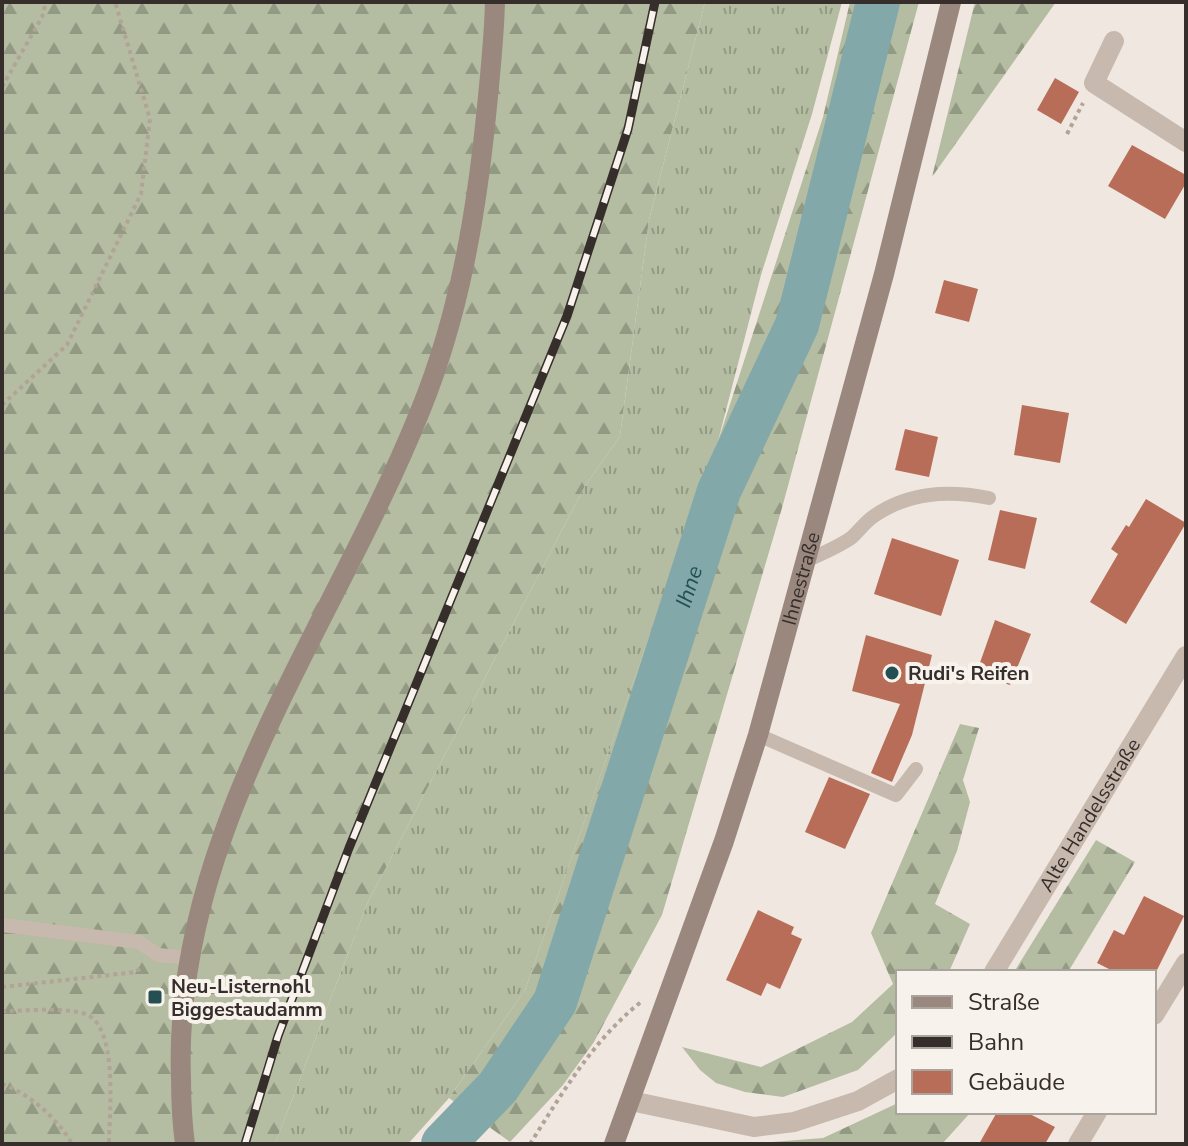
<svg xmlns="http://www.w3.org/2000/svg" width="1188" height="1146" viewBox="0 0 1188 1146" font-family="'Nunito Sans',sans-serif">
  <defs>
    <pattern id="grass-tufts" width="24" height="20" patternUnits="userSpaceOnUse" patternTransform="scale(2)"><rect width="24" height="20" fill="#b4bda1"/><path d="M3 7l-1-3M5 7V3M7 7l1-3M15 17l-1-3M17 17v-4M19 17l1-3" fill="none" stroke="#939a83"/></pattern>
    <pattern id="forest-firs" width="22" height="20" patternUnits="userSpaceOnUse" patternTransform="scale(2)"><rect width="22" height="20" fill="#b4bda1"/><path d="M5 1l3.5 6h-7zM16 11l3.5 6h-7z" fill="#939a83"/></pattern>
  </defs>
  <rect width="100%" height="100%" fill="#f0e8e0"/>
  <!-- grass -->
  <polygon fill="url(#grass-tufts)" points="705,2 842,2 812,114 761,275 718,441 525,990 449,1098 408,1144 275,1144 367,904 585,486 620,436 649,220"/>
  <!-- forest -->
  <g fill="url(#forest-firs)">
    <polygon points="2,2 705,2 649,220 620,436 585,486 367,904 275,1144 2,1144"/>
    <polygon points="850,2 919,2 782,508 662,915 594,1042 563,1085 510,1142 449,1098 525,990 722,429 823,117"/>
    <polygon points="975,2 1056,2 932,177"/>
    <polygon points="960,724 979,728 963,780 970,802 957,851 935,904 970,924 949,972 898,972 898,1032 858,1070 783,1097 745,1092 716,1083 700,1070 682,1047 761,1067 852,1022 893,984 871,933"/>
    <polygon points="1096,840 1135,862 1068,972 1014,972"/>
    <polygon points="898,1103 898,1112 971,1112 942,1144 747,1144 823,1138"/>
  </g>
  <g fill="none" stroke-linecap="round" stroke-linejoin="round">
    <!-- river -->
    <path stroke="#82a8aa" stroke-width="44" id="s1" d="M443,1144l55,-57 57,-85 164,-511 78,-166 81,-323"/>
  </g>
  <!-- building -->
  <g fill="#b76d57">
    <polygon points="1055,78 1079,92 1061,124 1037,110"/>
    <polygon points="1132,145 1186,175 1186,183 1165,219 1108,186"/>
    <polygon points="944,280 978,289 969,322 935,313"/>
    <polygon points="1022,405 1069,413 1060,463 1014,455"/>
    <polygon points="905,429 938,437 929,477 895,470"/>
    <polygon points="1146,499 1186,523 1126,624 1090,602 1118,554 1111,549 1126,525 1129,527"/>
    <polygon points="1000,510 1037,518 1025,569 988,560"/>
    <polygon points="892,538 959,560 941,616 874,594"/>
    <polygon points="995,620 1031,634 1010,685 976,674"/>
    <polygon points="866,635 932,655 912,735 892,782 871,773 900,704 852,691"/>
    <polygon points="829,777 870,794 845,849 805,832"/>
    <polygon points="1144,896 1184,916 1156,972 1115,972 1097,963 1114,930 1124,935"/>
    <polygon points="758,910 794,927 791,934 802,939 780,989 767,983 761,996 726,980"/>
    <polygon points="997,1112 1026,1112 1055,1127 1045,1144 979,1144"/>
  </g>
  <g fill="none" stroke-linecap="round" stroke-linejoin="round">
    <!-- path -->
    <g stroke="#b2a397" stroke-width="4" stroke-dasharray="4 4" stroke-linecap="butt">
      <polyline points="2,87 42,17 46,2"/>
      <polyline points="1067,134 1083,103"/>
      <polyline points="2,405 67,345 141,194 150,119 115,2"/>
      <polyline points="2,987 136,972 143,966"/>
      <path d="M2,1011c26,0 55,-4 80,2 38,8 27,101 27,131"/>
      <path d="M2,1084c27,9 57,36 70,60"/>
      <path d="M530,1144c33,-52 63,-104 111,-142"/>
    </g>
    <!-- service -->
    <g stroke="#c7b9ad" stroke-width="14">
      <path d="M806,561c15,-7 32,-14 45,-23 8,-7 14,-16 23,-22 35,-24 74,-26 115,-18"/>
      <polyline points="758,735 896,795 916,769"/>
      <polyline points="2,925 139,942 158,955 189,958"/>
    </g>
    <!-- minor -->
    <g stroke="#c7b9ad" stroke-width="20">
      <polyline points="1114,41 1094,83 1186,142"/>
      <path id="s2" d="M994,972l192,-316"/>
      <polyline points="1154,1015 1186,963"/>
      <polyline points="631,1101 754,1127 794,1122 858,1101 898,1079"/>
      <polyline points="1078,1144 1097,1112"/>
    </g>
    <!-- secondary -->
    <g stroke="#9a887f" stroke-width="20">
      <path d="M185,1144c-3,-22 -4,-44 -4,-66 -9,-245 153,-451 240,-669 38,-94 55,-193 65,-293 4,-38 8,-76 9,-114"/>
      <path id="s3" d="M614,1144l110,-303 34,-106 126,-461 67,-272"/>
    </g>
    <defs>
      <polyline id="rail" points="245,1144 278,1036 349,848 567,316 628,129 655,2"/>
    </defs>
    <!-- rail casing -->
    <use href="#rail" stroke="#362e2b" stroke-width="9"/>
    <!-- rail -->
    <use href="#rail" stroke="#f8f2ec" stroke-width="6" stroke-dasharray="18" stroke-linecap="butt"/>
  </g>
  <!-- markers -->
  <g fill="#255053" stroke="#f8f2ec" stroke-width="3">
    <circle cx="892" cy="673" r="8"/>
    <rect x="147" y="989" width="16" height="16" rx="4"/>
  </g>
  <g text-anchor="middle" stroke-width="8" stroke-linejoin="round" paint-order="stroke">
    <!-- street labels -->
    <g font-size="20" fill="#362e2b" stroke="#f8f2ec">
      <text dy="7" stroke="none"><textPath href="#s3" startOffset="596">Ihnestraße</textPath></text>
      <text dy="7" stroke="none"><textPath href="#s2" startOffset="184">Alte Handelsstraße</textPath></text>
    </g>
    <!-- poi labels -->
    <g font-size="20" font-weight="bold" fill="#362e2b" stroke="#f8f2ec" text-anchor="start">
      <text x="908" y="680">Rudi's Reifen</text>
      <text x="171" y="993">Neu-Listernohl<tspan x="171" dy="23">Biggestaudamm</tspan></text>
    </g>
    <!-- water labels -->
    <g font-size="22" font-style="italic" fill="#255053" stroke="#f8f2ec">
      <text dy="8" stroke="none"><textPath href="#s1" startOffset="618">Ihne</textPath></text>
    </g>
  </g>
  <!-- border -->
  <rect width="1188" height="1146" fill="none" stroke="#362e2b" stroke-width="8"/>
  <!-- legend -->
  <rect x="896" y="970" width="260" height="144" fill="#f8f2ec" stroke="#aaa49f" stroke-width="2"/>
  <rect x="912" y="996" width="40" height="12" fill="#9a887f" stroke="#aaa49f" stroke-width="2"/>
  <text x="968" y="1010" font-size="24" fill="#362e2b">Straße</text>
  <rect x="912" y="1036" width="40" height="12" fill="#362e2b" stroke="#aaa49f" stroke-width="2"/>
  <text x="968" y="1050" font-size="24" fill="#362e2b">Bahn</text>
  <rect x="912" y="1070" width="40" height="24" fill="#b76d57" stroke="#aaa49f" stroke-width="2"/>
  <text x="968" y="1090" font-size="24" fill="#362e2b">Gebäude</text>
</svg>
